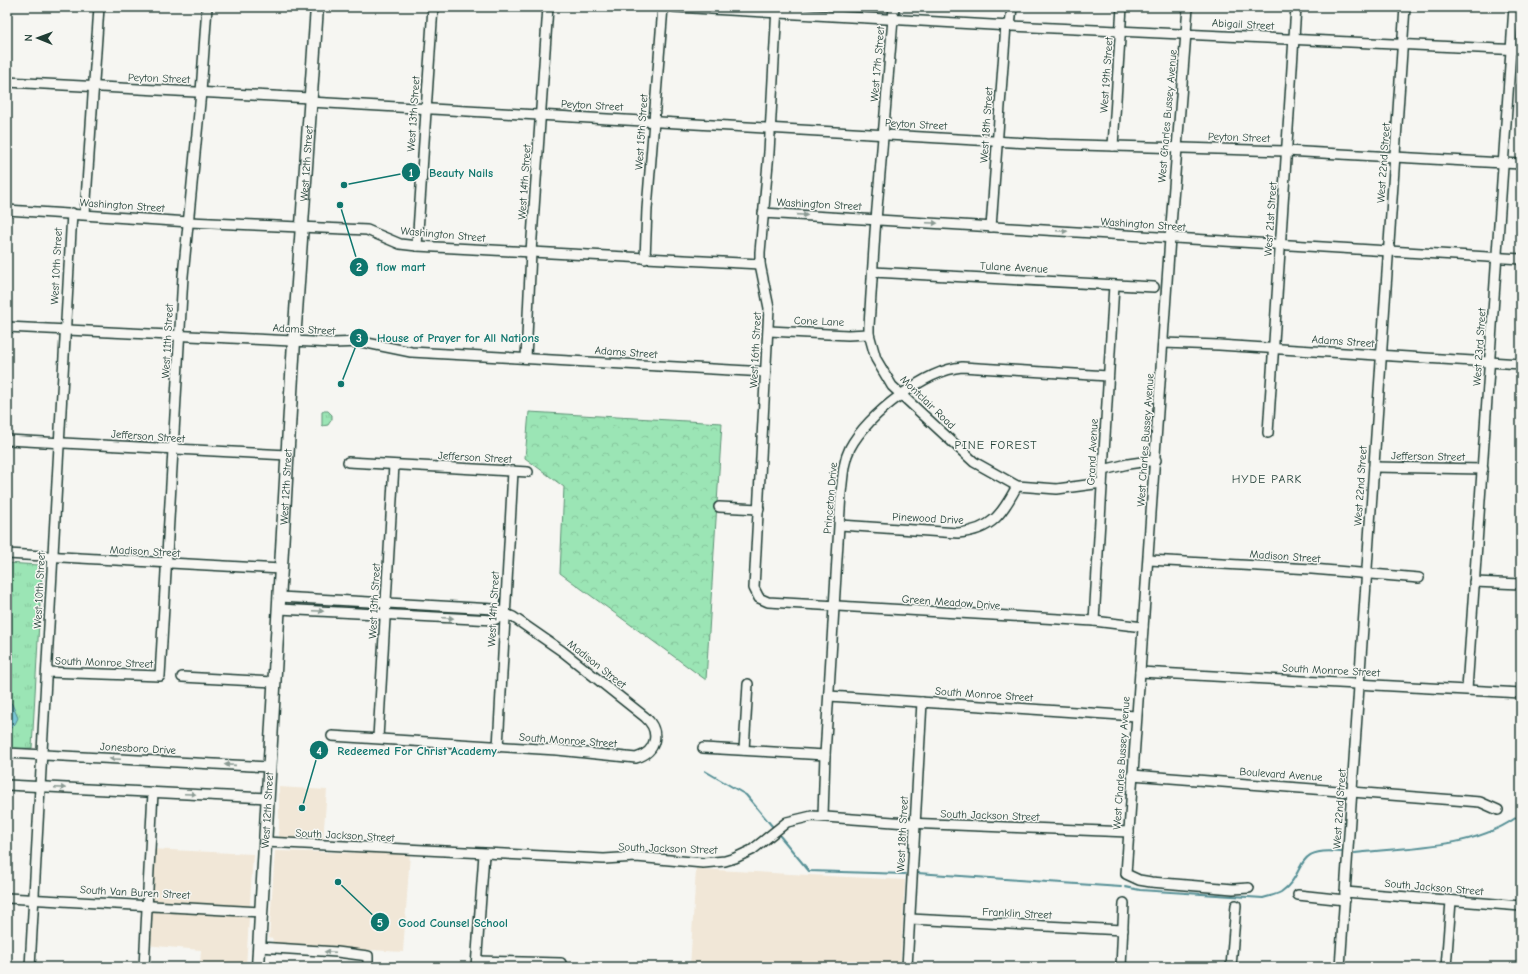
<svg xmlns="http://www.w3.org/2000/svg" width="1528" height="974" viewBox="0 0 1528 974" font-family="'Comic Neue',sans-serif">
  <defs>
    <pattern id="forest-crowns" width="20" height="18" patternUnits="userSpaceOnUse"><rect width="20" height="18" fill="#9be5b5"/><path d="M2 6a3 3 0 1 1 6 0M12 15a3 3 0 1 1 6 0" fill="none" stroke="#85c59c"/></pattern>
    <pattern id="park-tufts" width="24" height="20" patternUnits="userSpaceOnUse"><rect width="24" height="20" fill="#9be5b5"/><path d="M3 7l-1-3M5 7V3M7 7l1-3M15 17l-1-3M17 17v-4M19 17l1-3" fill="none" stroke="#85c59c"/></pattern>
    <pattern id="water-ripples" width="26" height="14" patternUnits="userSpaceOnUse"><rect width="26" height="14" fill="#78c6d5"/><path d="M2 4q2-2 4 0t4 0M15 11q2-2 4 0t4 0" fill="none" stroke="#62a2ae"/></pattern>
  </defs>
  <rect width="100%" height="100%" fill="#f6f6f2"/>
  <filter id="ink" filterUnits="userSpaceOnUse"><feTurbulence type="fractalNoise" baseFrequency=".025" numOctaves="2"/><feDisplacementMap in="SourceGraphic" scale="8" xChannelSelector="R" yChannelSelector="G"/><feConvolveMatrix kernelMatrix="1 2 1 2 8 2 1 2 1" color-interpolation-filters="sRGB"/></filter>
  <g filter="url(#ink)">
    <!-- built -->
    <g fill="#f1e7d7">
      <polygon points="279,787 327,790 323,840 279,838"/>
      <polygon points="150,849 253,854 246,967 200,967 201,950 145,945"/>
      <polygon points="275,851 410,854 403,952 272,944 273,939 269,938"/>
      <polygon points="696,869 905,880 900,967 690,967"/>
    </g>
    <!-- forest -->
    <polygon fill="url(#forest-crowns)" stroke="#5d9174" points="529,412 722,423 706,680 560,573 564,487 525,458"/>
    <!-- park -->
    <g fill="url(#park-tufts)" stroke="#5d9174">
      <polygon points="324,411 328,411 332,415 332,419 328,425 322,426 322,412"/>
      <polygon points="7,563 39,565 42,568 32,748 7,749"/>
    </g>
    <!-- water -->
    <polygon fill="url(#water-ripples)" stroke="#548f95" points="7,699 12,704 18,718 15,724 7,732"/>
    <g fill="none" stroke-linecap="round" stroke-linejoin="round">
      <!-- stream -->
      <g stroke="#548f95" stroke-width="2">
        <polyline points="705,771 746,795 772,826"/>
        <polyline points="780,836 809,871 905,874"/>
        <path d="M1355,853c55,-7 120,-3 166,-39"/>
        <polyline points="917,873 1121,887"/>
        <path d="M1125,887l15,3 123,8c6,-2 13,-3 18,-6 27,-19 11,-46 60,-40"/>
      </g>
      <defs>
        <g id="minor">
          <polyline points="675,7 1010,26 1521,50"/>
          <polyline points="777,7 769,152 760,252 760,264 769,308 754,588 759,598 768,602 1094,621 1143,627"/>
          <polyline points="894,7 875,232 869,326 869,334 876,359 892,386 974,462 1017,486 1057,489 1102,483"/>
          <polyline points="1188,7 1170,238 1126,874 1139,880 1151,882 1233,889 1249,888"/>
          <polyline points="1010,26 1012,7"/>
          <polyline points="7,82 310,98"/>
          <polyline points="310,102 1046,144 1286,151 1521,164"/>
          <polyline points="1113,146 1122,7"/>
          <polyline points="7,210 189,222 367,230 400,244 417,246 760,264"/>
          <polyline points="763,213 1521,259"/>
          <polyline points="85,214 99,7"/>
          <polyline points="991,227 1006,25"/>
          <polyline points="417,246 433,7"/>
          <polyline points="645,259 647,209 663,7"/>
          <polyline points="873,272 1154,287"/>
          <polyline points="7,327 333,343 362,342 411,352 766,372"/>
          <polyline points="769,331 848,335 869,334"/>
          <polyline points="1163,343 1219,345 1521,364"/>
          <polyline points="526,358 531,252 548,7"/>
          <polyline points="1268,433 1296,7"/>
          <polyline points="7,440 287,455"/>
          <polyline points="348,462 528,472"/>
          <polyline points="1374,467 1483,469"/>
          <polyline points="1103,470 1128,464 1156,460"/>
          <polyline points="719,507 759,509"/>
          <path d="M840,525l118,8c34,-3 44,-19 59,-47"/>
          <polyline points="7,554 281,569"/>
          <polyline points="1149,560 1312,569 1419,578"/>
          <polyline points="1474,582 1521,584"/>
          <path d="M280,597l214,12 19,8 49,34 83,66c16,14 12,35 -9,41l-79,-8 -225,-14"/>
          <polyline points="279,609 494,620 505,615"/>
          <polyline points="1094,621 1114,285"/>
          <polyline points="47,672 160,676 183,276 201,92 207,7"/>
          <polyline points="1140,672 1521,693"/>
          <polyline points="182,677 274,682"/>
          <polyline points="1467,689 1514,7"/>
          <polyline points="829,696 1136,716"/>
          <polyline points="378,738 394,465"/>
          <polyline points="498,747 513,471"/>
          <polyline points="703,748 825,755"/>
          <polyline points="744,750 748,684"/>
          <polyline points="7,753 269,767"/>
          <polyline points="1132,775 1480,802 1498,810"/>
          <polyline points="7,785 267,798"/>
          <path d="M823,816l2,-61 16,-262c2,-16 2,-31 9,-45 17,-33 76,-78 112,-81l146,9"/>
          <polyline points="265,842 604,859 636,857 703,863 725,861 735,858 752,850 787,822 812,816 907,823 1129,832"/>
          <polyline points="1345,892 1521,906"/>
          <polyline points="1298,895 1345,900"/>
          <polyline points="7,898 261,912"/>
          <polyline points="910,919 1123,930"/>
          <polyline points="259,947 337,952 368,956 368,967"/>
          <polyline points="477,961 561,963"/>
          <polyline points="30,967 72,213"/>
          <polyline points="144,967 153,792"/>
          <polyline points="476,967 484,854"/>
          <polyline points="907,967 922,702"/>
          <polyline points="1121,967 1124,903"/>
          <polyline points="1231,967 1236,905"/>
          <polyline points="1340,967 1405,7"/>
          <polyline points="1446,967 1451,901"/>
        </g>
        <g id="major">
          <path id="s1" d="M258,967l36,-626 23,-334"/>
        </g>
      </defs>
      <!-- minor casing -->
      <use href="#minor" stroke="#1f3d34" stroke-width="12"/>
      <!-- major casing -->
      <use href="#major" stroke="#1f3d34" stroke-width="15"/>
      <!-- minor -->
      <use href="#minor" stroke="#f6f6f2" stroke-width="9"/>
      <!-- major -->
      <use href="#major" stroke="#f6f6f2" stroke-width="12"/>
    </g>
    <!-- one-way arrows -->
    <defs><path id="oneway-solid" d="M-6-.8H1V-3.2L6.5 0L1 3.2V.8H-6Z"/></defs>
    <g fill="#8a9a93">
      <use href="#oneway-solid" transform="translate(802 215) rotate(4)"/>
      <use href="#oneway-solid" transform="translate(932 223) rotate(3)"/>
      <use href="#oneway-solid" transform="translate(1062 231) rotate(3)"/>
      <use href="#oneway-solid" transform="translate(318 611) rotate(3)"/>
      <use href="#oneway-solid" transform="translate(448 618) rotate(3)"/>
      <use href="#oneway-solid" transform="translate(115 759) rotate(-178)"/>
      <use href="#oneway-solid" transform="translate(230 765) rotate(-176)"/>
      <use href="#oneway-solid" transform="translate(60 788) rotate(2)"/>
      <use href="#oneway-solid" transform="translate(190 794) rotate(3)"/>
      <use href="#oneway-solid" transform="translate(330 952) rotate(-177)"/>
    </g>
  </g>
  <g text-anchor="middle" stroke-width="3" stroke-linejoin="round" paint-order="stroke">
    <!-- street labels -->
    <g font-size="11" fill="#1f3d34" stroke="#f6f6f2">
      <text transform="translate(1243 24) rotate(3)" y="4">Abigail Street</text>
      <text transform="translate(877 64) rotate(-85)" y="4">West 17th Street</text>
      <text transform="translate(1106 75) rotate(-86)" y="4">West 19th Street</text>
      <text transform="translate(159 78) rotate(2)" y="4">Peyton Street</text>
      <text transform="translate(592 105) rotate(3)" y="4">Peyton Street</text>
      <text transform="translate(413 114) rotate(-86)" y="4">West 13th Street</text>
      <text transform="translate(1167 116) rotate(-85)" y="4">West Charles Bussey Avenue</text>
      <text transform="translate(916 124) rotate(3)" y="4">Peyton Street</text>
      <text transform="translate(986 125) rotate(-86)" y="4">West 18th Street</text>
      <text transform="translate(641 132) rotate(-86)" y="4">West 15th Street</text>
      <text transform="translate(1239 137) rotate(2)" y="4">Peyton Street</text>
      <text transform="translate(1383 163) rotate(-86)" y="4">West 22nd Street</text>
      <text dy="4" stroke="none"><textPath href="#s1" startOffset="805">West 12th Street</textPath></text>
      <text transform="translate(524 182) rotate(-86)" y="4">West 14th Street</text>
      <text transform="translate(819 204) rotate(3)" y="4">Washington Street</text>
      <text transform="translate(122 205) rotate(4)" y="4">Washington Street</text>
      <text transform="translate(1270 219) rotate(-86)" y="4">West 21st Street</text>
      <text transform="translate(1143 224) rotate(4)" y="4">Washington Street</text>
      <text transform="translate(443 234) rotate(5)" y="4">Washington Street</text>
      <text transform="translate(56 266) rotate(-87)" y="4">West 10th Street</text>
      <text transform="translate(1014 267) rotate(3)" y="4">Tulane Avenue</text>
      <text transform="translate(819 321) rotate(2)" y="4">Cone Lane</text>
      <text transform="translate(304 329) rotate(3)" y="4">Adams Street</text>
      <text transform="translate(167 341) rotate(-87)" y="4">West 11th Street</text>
      <text transform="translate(1343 341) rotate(4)" y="4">Adams Street</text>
      <text transform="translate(1479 347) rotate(-86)" y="4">West 23rd Street</text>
      <text transform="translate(755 350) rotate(-87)" y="4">West 16th Street</text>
      <text transform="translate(626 352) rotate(4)" y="4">Adams Street</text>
      <text transform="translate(928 402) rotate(44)" y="4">Montclair Road</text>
      <text transform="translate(148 436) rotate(4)" y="4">Jefferson Street</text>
      <text transform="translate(1145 440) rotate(-86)" y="4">West Charles Bussey Avenue</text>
      <text transform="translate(1092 452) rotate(-87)" y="4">Grand Avenue</text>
      <text transform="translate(1428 456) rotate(1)" y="4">Jefferson Street</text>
      <text transform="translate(475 457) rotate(3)" y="4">Jefferson Street</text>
      <text transform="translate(1360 486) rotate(-86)" y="4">West 22nd Street</text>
      <text dy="4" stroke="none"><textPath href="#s1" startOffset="481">West 12th Street</textPath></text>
      <text transform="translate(830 498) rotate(-85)" y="4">Princeton Drive</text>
      <text transform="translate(928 518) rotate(3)" y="4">Pinewood Drive</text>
      <text transform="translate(145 551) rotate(3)" y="4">Madison Street</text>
      <text transform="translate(1285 556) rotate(4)" y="4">Madison Street</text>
      <text transform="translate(39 590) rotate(-87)" y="4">West 10th Street</text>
      <text transform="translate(374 601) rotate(-87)" y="4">West 13th Street</text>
      <text transform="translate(951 602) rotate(4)" y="4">Green Meadow Drive</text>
      <text transform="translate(493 609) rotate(-87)" y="4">West 14th Street</text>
      <text transform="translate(104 662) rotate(2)" y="4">South Monroe Street</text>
      <text transform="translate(597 664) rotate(38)" y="4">Madison Street</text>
      <text transform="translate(1331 670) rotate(3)" y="4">South Monroe Street</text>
      <text transform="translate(984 694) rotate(4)" y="4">South Monroe Street</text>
      <text transform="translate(568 740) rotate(4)" y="4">South Monroe Street</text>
      <text transform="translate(138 748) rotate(3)" y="4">Jonesboro Drive</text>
      <text transform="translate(1121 763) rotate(-86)" y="4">West Charles Bussey Avenue</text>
      <text transform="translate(1281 774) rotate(4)" y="4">Boulevard Avenue</text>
      <text transform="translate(1339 809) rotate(-86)" y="4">West 22nd Street</text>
      <text dy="4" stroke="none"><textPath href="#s1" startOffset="157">West 12th Street</textPath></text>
      <text transform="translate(990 815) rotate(2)" y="4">South Jackson Street</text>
      <text transform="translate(902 834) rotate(-87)" y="4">West 18th Street</text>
      <text transform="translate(345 835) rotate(3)" y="4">South Jackson Street</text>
      <text transform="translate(668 848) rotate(2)" y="4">South Jackson Street</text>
      <text transform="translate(1434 887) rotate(5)" y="4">South Jackson Street</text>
      <text transform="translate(135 892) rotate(3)" y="4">South Van Buren Street</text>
      <text transform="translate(1017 913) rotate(3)" y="4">Franklin Street</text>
    </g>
    <!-- neighbourhood labels -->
    <g font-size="12" letter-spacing="1" fill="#1f3d34" stroke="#f6f6f2">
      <text x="996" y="449">PINE FOREST</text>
      <text x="1267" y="483">HYDE PARK</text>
    </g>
  </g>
  <!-- callouts -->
  <path fill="none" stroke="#0f766e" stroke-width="1.5" d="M344 185L411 172M340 205L359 267M341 384L359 338M302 808L319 750M338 882L380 922"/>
  <g fill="#0f766e" stroke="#f6f6f2" stroke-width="1.5">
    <circle cx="344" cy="185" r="4"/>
    <circle cx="340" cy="205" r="4"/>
    <circle cx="341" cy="384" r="4"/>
    <circle cx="302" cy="808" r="4"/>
    <circle cx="338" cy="882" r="4"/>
    <circle cx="411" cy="172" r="10"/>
    <circle cx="359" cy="267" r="10"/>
    <circle cx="359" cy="338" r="10"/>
    <circle cx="319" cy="750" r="10"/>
    <circle cx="380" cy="922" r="10"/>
  </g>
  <g font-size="12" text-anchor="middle" font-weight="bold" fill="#fff">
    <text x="411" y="177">1</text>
    <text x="359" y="271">2</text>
    <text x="359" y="342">3</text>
    <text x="319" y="755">4</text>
    <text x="380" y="927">5</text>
  </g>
  <g font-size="12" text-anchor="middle" font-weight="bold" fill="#0f766e" stroke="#f6f6f2" stroke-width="3" stroke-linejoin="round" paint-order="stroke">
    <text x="461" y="177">Beauty Nails</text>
    <text x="401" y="271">flow mart</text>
    <text x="458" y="342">House of Prayer for All Nations</text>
    <text x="417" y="755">Redeemed For Christ Academy</text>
    <text x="453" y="927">Good Counsel School</text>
  </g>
  <!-- margin -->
  <rect width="1528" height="974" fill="none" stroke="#f6f6f2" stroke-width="24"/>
  <rect x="12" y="12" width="1504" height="950" fill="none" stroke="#1f3d34" stroke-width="1.5" filter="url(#ink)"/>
  <!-- north arrow -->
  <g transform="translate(38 38) rotate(271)" stroke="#f6f6f2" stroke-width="3" paint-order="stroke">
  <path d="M0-3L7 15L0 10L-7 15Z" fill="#1f3d34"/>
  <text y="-6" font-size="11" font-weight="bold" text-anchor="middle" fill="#1f3d34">N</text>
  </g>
</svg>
